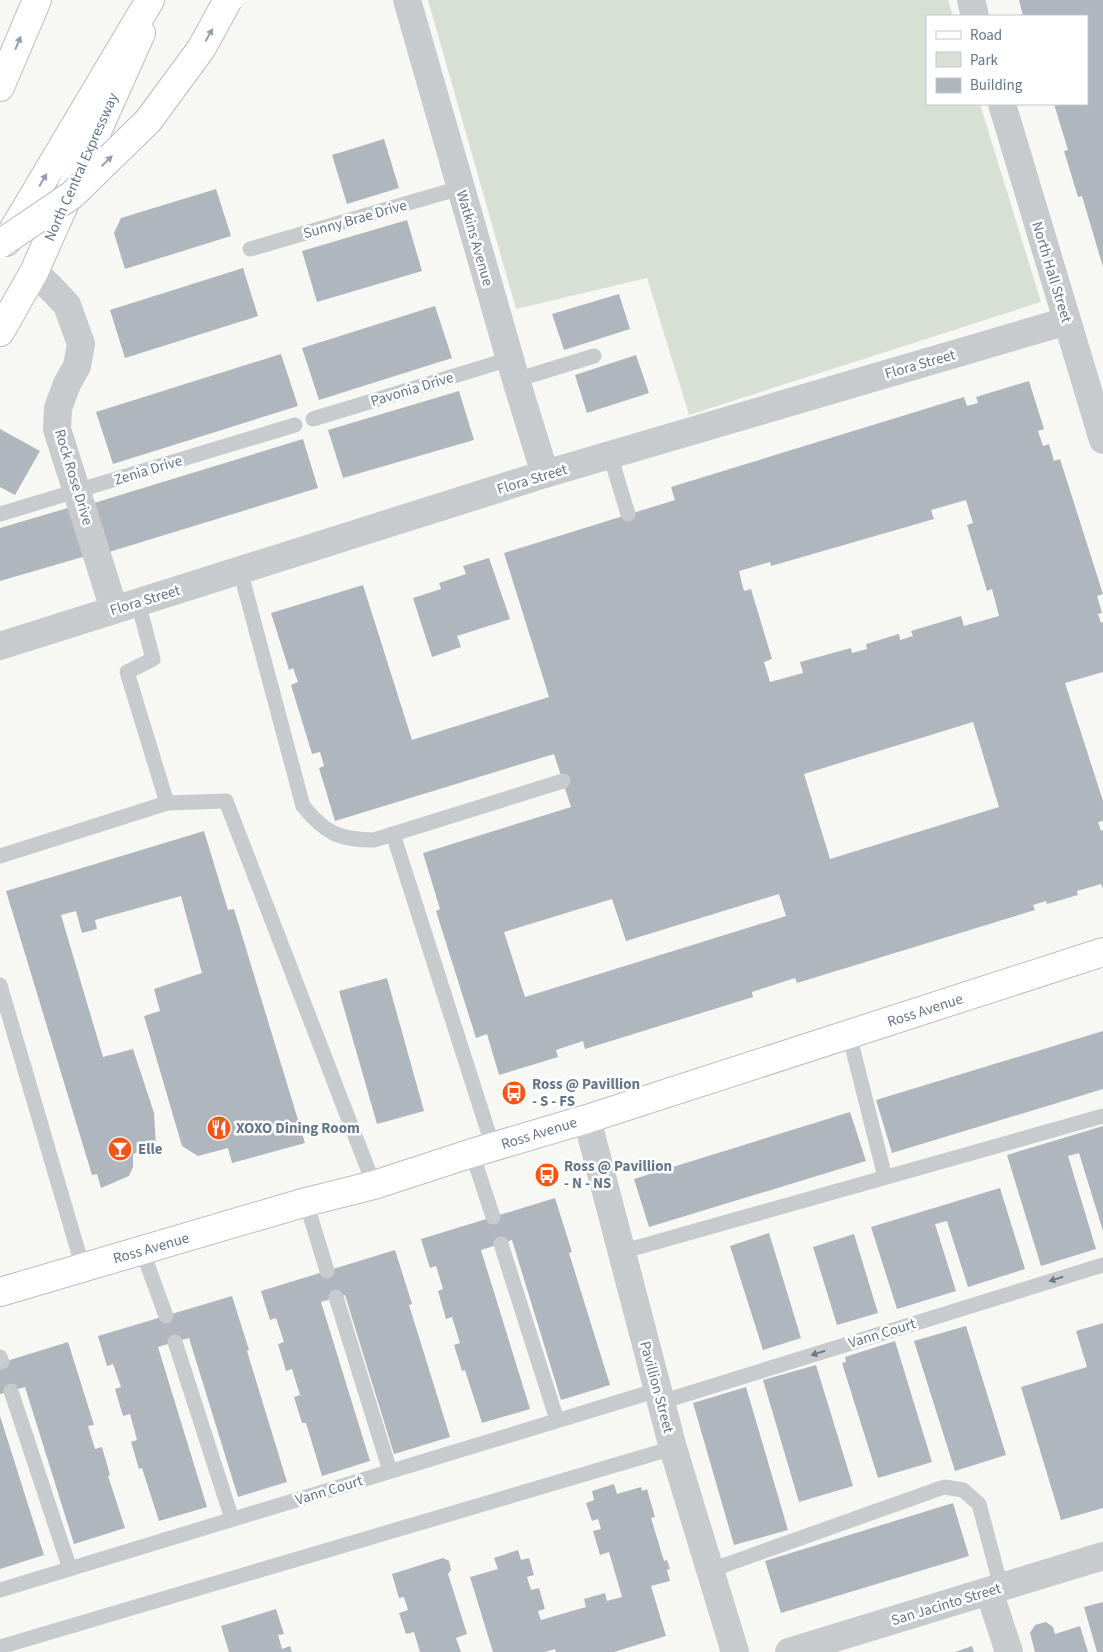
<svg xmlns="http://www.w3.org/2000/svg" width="1103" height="1652" viewBox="0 0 1103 1652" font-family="'Source Sans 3',sans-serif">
  <rect width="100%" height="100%" fill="#f7f8f4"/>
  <!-- green -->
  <polygon fill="#d8e0d5" points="428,0 948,0 953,16 927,16 927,104 980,104 1041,302 689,415 647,278 516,309"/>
  <!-- building -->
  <g fill="#afb6bd" fill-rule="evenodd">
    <polygon points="1019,0 1103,0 1103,267 1082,196 1078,197 1064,151 1068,150 1054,104 1087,104 1087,16 1023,16"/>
    <polygon points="384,139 399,188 347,204 332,155"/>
    <polygon points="216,189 231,236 125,269 114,233 121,218"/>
    <polygon points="407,220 422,271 317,302 302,251"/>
    <polygon points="243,268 258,316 125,358 110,310"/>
    <polygon points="619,294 630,329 564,350 552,314"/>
    <polygon points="435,306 452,358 319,400 302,348"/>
    <polygon points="281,354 298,406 113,464 96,412"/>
    <polygon points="636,355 649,393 587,413 575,375"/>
    <path d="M1029,381l15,48 -6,2 5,15 6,-2 5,17 6,-2 43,135 -6,2 5,17 -4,1 3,9 2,-1v50l-38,11 38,118v20l-5,1 3,9 2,-1v59l-2,-5 -24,7 1,4 -31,9 -1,-3 -13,4 2,5 -238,73 -2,-5 -43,14 1,5 -168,52 -2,-8 -27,9 2,7 -59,18 -12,-41 -11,4 -40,-127 4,-2 -17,-56 148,-46 -17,-53 -219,67 -16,-53 5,-2 -4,-14 -8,2 -21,-69 7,-3 -5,-14 -4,2 -18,-57 92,-28 49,155 137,-43 -45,-144 171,-53 -4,-13 293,-90 3,9 11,-3 -2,-6zM966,500l7,23 -6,2 20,66 5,-2 7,27 -35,10 -3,-10 -50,15 2,5 -13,4 -1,-6 -33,10 1,5 -15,4 -1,-5 -51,14 3,11 -33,9 -6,-20 8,-3 -21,-70 -7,2 -5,-20 31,-9 1,4 163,-47 -3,-9zM973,722l26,85 -169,52 -26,-85zM779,894l7,22 -261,81 -21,-65 108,-33 14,42z"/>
    <polygon points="459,391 474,440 343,478 328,430"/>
    <polygon points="0,429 40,451 15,495 0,487"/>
    <polygon points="303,439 318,488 109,552 94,503"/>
    <polygon points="71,507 86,556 0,581 0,528"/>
    <polygon points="489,558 510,619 457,636 461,647 432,657 413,598 441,589 439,583 466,574 463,566"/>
    <polygon points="204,831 228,910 234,909 305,1143 232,1163 228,1148 198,1156 182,1146 144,1016 160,1011 154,989 202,973 181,896 95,920 97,929 82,933 76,911 61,915 103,1057 133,1049 154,1113 156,1147 133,1154 133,1167 129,1176 101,1188 97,1174 92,1175 6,891"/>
    <polygon points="387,978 424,1111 377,1124 339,991"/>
    <polygon points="1103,1031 1103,1089 892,1153 876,1100"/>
    <polygon points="850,1112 866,1161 649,1227 634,1179"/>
    <polygon points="1103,1126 1103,1231 1079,1153 1068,1156 1096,1249 1041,1266 1007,1155"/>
    <polygon points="1000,1188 1025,1269 968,1287 947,1221 935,1224 956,1291 897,1309 871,1227"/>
    <polygon points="555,1198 572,1252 569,1253 610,1385 561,1400 512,1240 481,1250 530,1409 482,1423 465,1370 462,1371 454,1345 460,1343 452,1317 446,1319 438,1291 443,1289 436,1266 430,1268 421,1239"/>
    <polygon points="769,1233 801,1338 763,1350 730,1246"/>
    <polygon points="854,1234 878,1313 837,1325 813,1247"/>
    <polygon points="395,1250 412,1304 409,1305 450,1437 394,1454 345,1295 321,1302 370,1461 322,1476 306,1423 302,1423 294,1397 300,1395 292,1369 286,1371 278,1344 284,1342 276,1318 270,1320 261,1291"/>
    <polygon points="232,1296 249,1350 247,1351 287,1482 238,1497 189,1338 158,1347 207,1507 159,1521 142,1468 139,1469 131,1442 137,1440 130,1414 123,1416 115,1389 121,1387 113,1364 107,1366 98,1336"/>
    <polygon points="1103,1323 1103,1508 1061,1520 1021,1387 1087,1367 1076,1331"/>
    <polygon points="966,1326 1006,1455 955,1471 914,1341"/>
    <polygon points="895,1341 932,1462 878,1478 842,1363 846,1362 845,1357"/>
    <polygon points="68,1342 94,1425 88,1426 95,1449 102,1447 110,1475 108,1476 125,1528 74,1544 25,1387 0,1394 0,1363"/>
    <polygon points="816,1365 853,1486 799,1502 763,1380"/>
    <polygon points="746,1387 788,1530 734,1545 693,1403"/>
    <polygon points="0,1416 44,1555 0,1569"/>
    <polygon points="614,1484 617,1494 641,1487 642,1491 647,1489 655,1517 651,1518 664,1561 667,1560 670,1569 667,1570 670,1581 651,1586 666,1636 614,1652 556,1652 555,1649 545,1652 493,1652 470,1577 498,1569 494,1558 518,1550 521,1560 529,1558 534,1575 527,1577 531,1590 539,1588 545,1609 538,1611 541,1620 586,1607 584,1599 605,1593 607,1601 622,1597 609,1552 600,1555 593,1531 601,1529 598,1519 592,1521 586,1503 594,1500 592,1491"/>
    <polygon points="953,1503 969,1556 781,1613 765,1561"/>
    <polygon points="443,1558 449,1561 451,1570 448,1574 467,1634 456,1638 461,1652 420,1652 414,1632 406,1634 399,1613 408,1610 404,1597 399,1598 392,1574"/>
    <polygon points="1103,1602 1103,1652 1097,1652 1084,1607"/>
    <polygon points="276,1609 284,1634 278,1635 282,1649 290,1646 292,1652 229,1652 221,1626"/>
    <polygon points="1046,1622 1053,1627 1055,1634 1080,1626 1088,1652 1035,1652 1030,1633 1035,1625"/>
    <polygon points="972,1646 974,1652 955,1652"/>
  </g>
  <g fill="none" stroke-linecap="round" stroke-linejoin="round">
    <defs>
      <g id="secondary">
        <polyline points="0,332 34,272 141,33"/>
        <polyline points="0,1292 306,1202 374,1185 472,1153 587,1119 1103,952"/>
      </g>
      <g id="motorway">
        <polyline points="0,87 37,0"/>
        <polyline points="6,242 150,0"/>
      </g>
    </defs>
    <!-- secondary casing -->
    <use href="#secondary" stroke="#b9bec3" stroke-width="30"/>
    <!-- motorway casing -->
    <use href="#motorway" stroke="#b9bdc0" stroke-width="30"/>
    <!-- service -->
    <g stroke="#c7cbce" stroke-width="15">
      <polyline points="250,249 460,188"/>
      <polyline points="516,380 594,356"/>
      <polyline points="313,419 510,359"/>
      <polyline points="610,455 628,514"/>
      <polyline points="0,514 295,425"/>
      <path d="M240,570l63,236c22,27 36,34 71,34l189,-59"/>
      <polyline points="138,602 153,659 127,672 167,803 226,801 374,1185"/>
      <polyline points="393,834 493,1147"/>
      <polyline points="0,856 167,803"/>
      <polyline points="0,985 83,1268"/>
      <polyline points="849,1034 885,1177"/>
      <polyline points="472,1153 493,1217"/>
      <polyline points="306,1202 327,1271"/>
      <polyline points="501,1244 557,1420"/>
      <polyline points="142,1250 166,1316"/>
      <polyline points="621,1252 1103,1116"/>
      <polyline points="336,1297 390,1471"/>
      <polyline points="175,1342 232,1519"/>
      <polyline points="0,1357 2,1362"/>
      <polyline points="11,1391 70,1569"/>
      <polyline points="661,1402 1103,1265"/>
      <polyline points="711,1570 944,1487 963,1490 979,1504 1001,1587"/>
      <polyline points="0,1590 658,1390"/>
      <polyline points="0,1647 673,1448"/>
    </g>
    <!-- minor -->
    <g stroke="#c7cbce" stroke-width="28">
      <polyline points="407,0 516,380 545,474"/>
      <polyline points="34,272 47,284 67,305 81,344 77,366 67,384 58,408 57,429 114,609"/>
      <polyline points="0,646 545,474 1067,321"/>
      <polyline points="587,1119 673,1448 735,1652"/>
      <polyline points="989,1591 1009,1652"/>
      <polyline points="789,1652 1103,1556"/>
    </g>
    <!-- tertiary -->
    <g stroke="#c7cbce" stroke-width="28">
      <polyline points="971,0 975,16"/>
      <polyline points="1002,104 1103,440"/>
    </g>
    <!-- secondary -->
    <use href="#secondary" stroke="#fff" stroke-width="28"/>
    <!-- motorway -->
    <use href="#motorway" stroke="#fff" stroke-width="28"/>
    <defs>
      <polyline id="motorway-bridge" points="0,244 72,195 148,121 201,49 228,0"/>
    </defs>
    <!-- motorway-bridge casing -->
    <use href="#motorway-bridge" stroke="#b9bdc0" stroke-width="30" stroke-linecap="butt"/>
    <!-- motorway-bridge -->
    <use href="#motorway-bridge" stroke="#fff" stroke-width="28"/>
  </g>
  <!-- one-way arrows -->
  <defs><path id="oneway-solid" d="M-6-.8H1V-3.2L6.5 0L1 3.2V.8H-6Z" transform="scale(1.25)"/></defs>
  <g fill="#929fac">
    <use href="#oneway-solid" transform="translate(209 35) rotate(-61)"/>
    <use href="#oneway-solid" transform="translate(18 43) rotate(-67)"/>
    <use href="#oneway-solid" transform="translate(107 161) rotate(-44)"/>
    <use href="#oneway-solid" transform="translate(43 180) rotate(-59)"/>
  </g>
  <g fill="#697a8c">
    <use href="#oneway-solid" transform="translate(1056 1279) rotate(163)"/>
    <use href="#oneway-solid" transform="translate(818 1353) rotate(163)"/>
  </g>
  <!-- icons -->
  <defs>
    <symbol id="bus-disc" viewBox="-11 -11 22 22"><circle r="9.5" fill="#f35619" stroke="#fff"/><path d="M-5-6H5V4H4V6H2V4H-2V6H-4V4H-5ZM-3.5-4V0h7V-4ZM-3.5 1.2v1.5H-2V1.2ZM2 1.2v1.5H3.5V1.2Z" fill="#fff"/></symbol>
    <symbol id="restaurant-disc" viewBox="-11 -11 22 22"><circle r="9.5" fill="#f35619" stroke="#fff"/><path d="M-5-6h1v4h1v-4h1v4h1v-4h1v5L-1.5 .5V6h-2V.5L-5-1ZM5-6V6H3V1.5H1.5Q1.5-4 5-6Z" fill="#fff"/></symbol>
    <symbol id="bar-disc" viewBox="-11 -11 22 22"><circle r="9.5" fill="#f35619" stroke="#fff"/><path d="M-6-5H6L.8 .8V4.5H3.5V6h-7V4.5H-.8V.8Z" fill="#fff"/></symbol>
  </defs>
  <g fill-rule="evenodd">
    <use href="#bus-disc" x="500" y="1079" width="28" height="28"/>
    <use href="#restaurant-disc" x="205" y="1114" width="28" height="28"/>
    <use href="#bar-disc" x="106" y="1135" width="28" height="28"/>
    <use href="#bus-disc" x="533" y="1161" width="28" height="28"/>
  </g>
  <g text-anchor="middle" stroke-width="5" stroke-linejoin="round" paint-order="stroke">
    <!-- street labels -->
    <g font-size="15" fill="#647688" stroke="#fff">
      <text transform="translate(81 167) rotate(-66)" y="5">North Central Expressway</text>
      <text transform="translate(355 219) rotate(-16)" y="5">Sunny Brae Drive</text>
      <text transform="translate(475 238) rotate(74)" y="5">Watkins Avenue</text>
      <text transform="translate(1052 272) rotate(73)" y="5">North Hall Street</text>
      <text transform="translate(920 364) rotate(-16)" y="5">Flora Street</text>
      <text transform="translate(412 389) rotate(-17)" y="5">Pavonia Drive</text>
      <text transform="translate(148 470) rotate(-17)" y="5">Zenia Drive</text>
      <text transform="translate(74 477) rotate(73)" y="5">Rock Rose Drive</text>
      <text transform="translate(532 479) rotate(-17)" y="5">Flora Street</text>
      <text transform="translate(145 600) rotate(-17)" y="5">Flora Street</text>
      <text transform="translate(925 1010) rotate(-18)" y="5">Ross Avenue</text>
      <text transform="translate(539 1133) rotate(-17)" y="5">Ross Avenue</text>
      <text transform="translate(151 1248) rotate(-16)" y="5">Ross Avenue</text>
      <text transform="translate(882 1333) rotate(-17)" y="5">Vann Court</text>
      <text transform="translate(657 1387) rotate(75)" y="5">Pavillion Street</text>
      <text transform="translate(329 1490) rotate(-17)" y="5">Vann Court</text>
      <text transform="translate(946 1604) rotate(-17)" y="5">San Jacinto Street</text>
    </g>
    <!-- poi labels -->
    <g font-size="15" font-weight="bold" fill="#647688" stroke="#fff" text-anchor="start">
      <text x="532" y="1089">Ross @ Pavillion<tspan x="532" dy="17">- S - FS</tspan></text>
      <text x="236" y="1133">XOXO Dining Room</text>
      <text x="138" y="1154">Elle</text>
      <text x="564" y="1171">Ross @ Pavillion<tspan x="564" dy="17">- N - NS</tspan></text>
    </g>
  </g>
  <!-- legend -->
  <rect x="926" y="15" width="162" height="90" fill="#ffffff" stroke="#c1c8cf"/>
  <rect x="936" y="31" width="25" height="8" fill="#ffffff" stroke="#c1c8cf"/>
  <text x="970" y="40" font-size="15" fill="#647688">Road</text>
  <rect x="936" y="52" width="25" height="15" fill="#d8e0d5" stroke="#c1c8cf"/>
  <text x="970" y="65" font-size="15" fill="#647688">Park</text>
  <rect x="936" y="78" width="25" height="15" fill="#afb6bd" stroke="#c1c8cf"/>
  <text x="970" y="90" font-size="15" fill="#647688">Building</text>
</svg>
